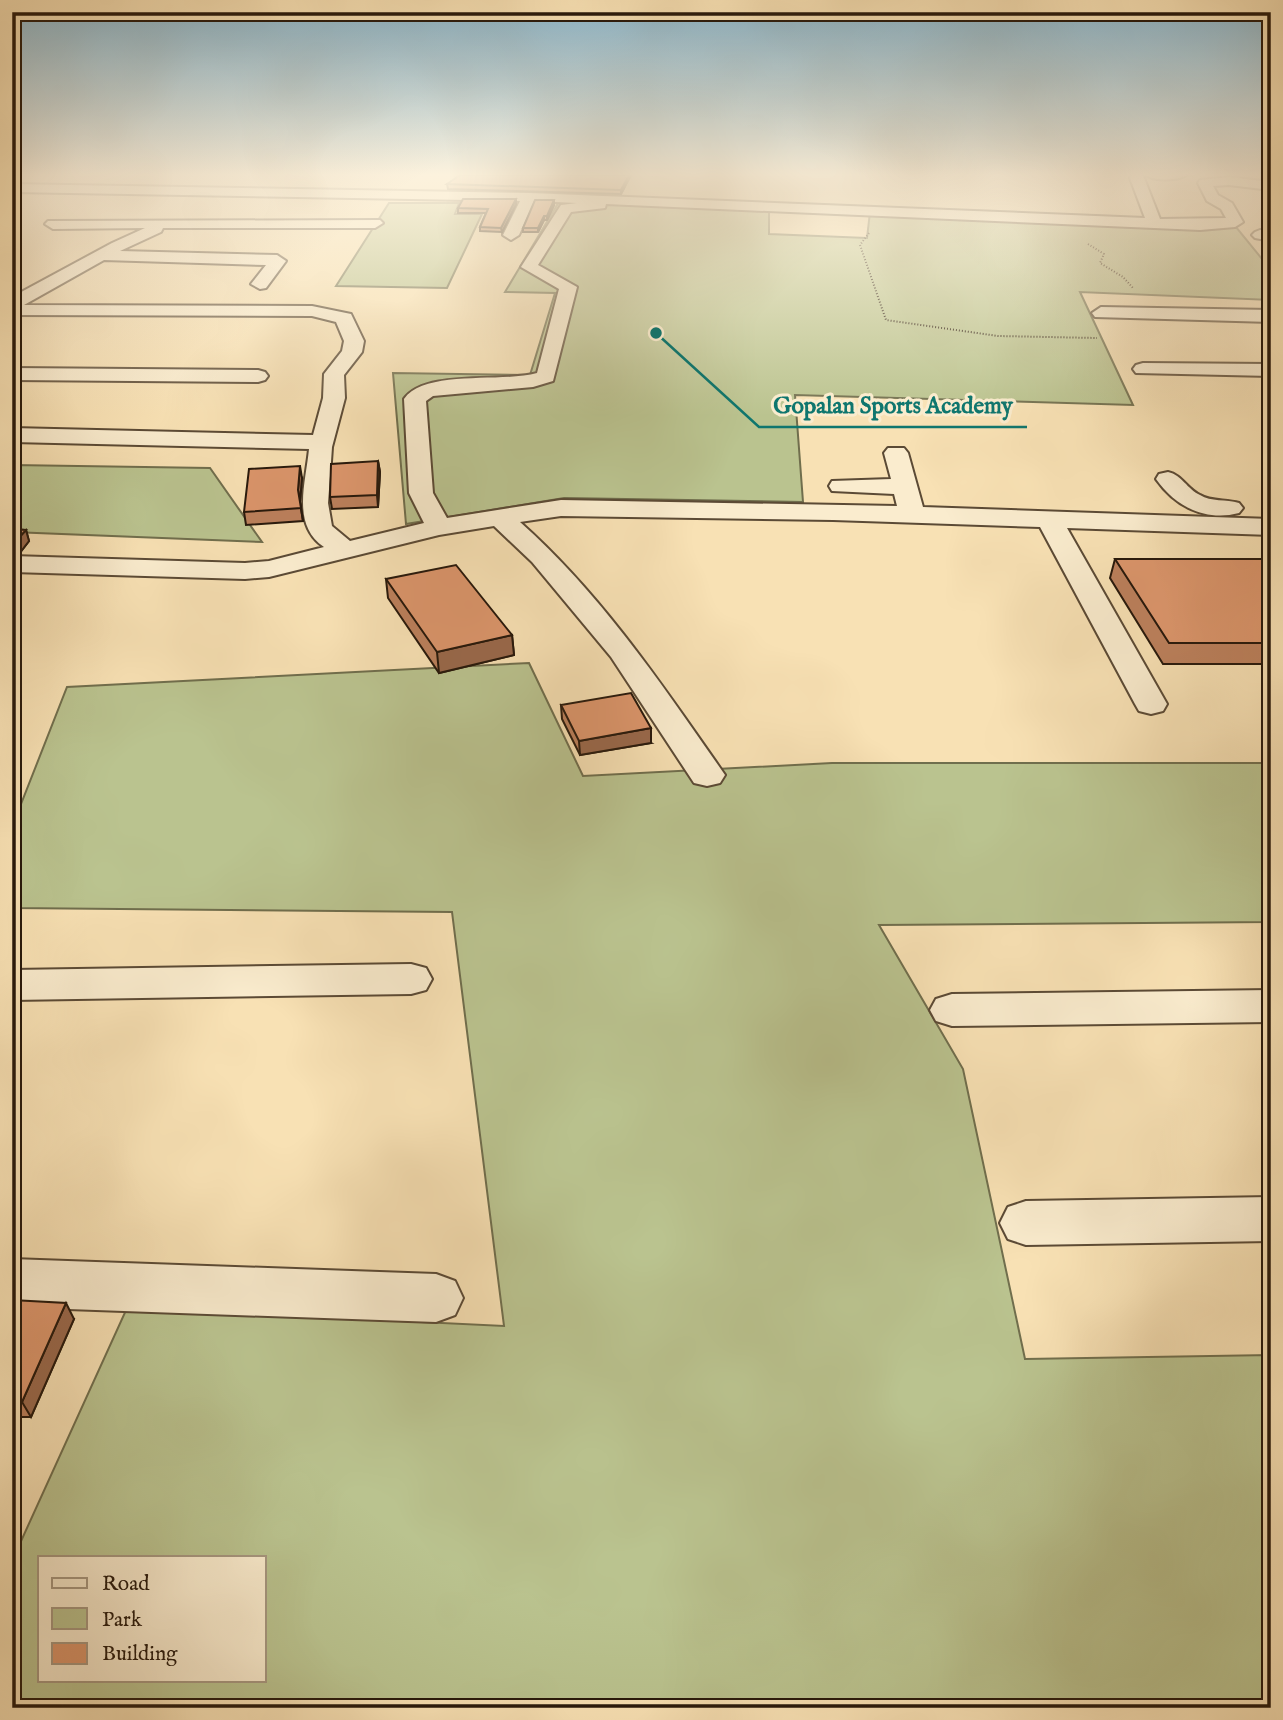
<svg xmlns="http://www.w3.org/2000/svg" width="1283" height="1720" viewBox="0 0 1283 1720" font-family="'IM FELL English',serif">
  <rect width="100%" height="100%" fill="#f8e1b4"/>
  <filter id="stains"><feTurbulence type="fractalNoise" baseFrequency=".00286" numOctaves="4"/><feColorMatrix values="0 0 0 0 .2 0 0 0 0 .09 0 0 0 0 .02 0 0 0 .5 -.17"/></filter>
  <radialGradient id="worn" r=".72"><stop offset=".6" stop-color="#630" stop-opacity="0"/><stop offset="1" stop-color="#630" stop-opacity=".3"/></radialGradient>
  <!-- green -->
  <g fill="#bac38f" stroke="#706e4d" stroke-width="2" fill-rule="evenodd">
    <polygon points="560,200 769,207 769,234 867,238 870,212 1236,227 1271,270 1271,300 1080,292 1133,405 795,395 803,502 564,498 406,524 393,373 530,375 555,293 505,292"/>
    <polygon points="389,203 459,203 455,214 482,214 447,288 336,286"/>
    <polygon points="12,465 210,468 262,542 12,532"/>
    <path d="M529,663l54,113 249,-13h439v159l-392,3 84,144 62,290 246,-4v353h-1259v-147l115,-253 377,18 -52,-414 -440,-4v-81l55,-140zM40,1557h224v123h-224z"/>
  </g>
  <g fill="none" stroke-linecap="round" stroke-linejoin="round">
    <defs>
      <g id="minor">
        <path d="M1132,175h10l2,3 16,41 66,-1 -5,-9 -14,-8 -9,-18 2,-3 29,-3 42,5v8l-42,-5 -16,1 5,9 14,8 11,19 -8,5 -35,3 -594,-26 -1,4 -34,4 -33,53 39,22 -24,94 -20,6 -100,9 -7,5 7,92 14,25 114,-18 336,6 -3,-12 -62,-3 -3,-5 3,-5 59,-2 -7,-26 4,-5h16l4,5 15,54 348,12v16l-204,-7 100,176 -4,7 -12,3 -12,-3 -4,-7 -95,-177 -207,-7 -272,-4 -41,6c82,73 143,164 205,253l-5,8 -13,3 -13,-3 -83,-126 -79,-95 -38,-36 -55,9 -170,42 -24,2 -233,-7v-16l233,7 24,-2 55,-14c-33,-22 -18,-65 -15,-98l-297,-7v-14l301,7 10,-37 1,-24 18,-23 2,-10 -8,-19 -24,-6 -300,-1v-18l100,-54 33,-15 -92,1 -8,-5 3,-3 332,-1 3,3 -8,5h-212l-2,4 -41,19 157,4 9,6 -20,27 -6,1 -9,-5 15,-19 -162,-5 -80,45 288,1 39,8 13,27 -2,11 -18,23 1,23 -13,49 -2,29 -2,27 4,23 18,15 74,-18 -15,-30 -5,-94c21,-30 99,-16 133,-26l22,-84 -38,-22 40,-62 16,-2 -43,-2 -15,34 -8,5 -8,-5 17,-34 -508,-9v-8l517,9 616,25 -15,-40z"/>
        <path d="M1146,175h40c-9,6 -31,6 -40,0z"/>
        <polygon points="1260,230 1271,231 1271,241 1255,238 1252,235 1255,232"/>
        <polygon points="1101,307 1271,310 1271,322 1095,317 1092,313"/>
        <polygon points="1143,363 1271,364 1271,376 1136,373 1133,369 1136,365"/>
        <polygon points="12,368 258,370 265,372 268,376 265,380 258,382 12,380"/>
        <path d="M1168,472c14,3 19,17 32,23 11,7 26,4 39,8l4,5 -4,5c-34,9 -64,-7 -83,-34l3,-5z"/>
        <polygon points="411,964 426,968 432,979 426,990 411,994 12,1000 12,970"/>
        <polygon points="1271,990 1271,1022 952,1026 936,1021 930,1010 936,999 952,994"/>
        <polygon points="1271,1197 1271,1241 1026,1245 1008,1239 1000,1223 1008,1207 1026,1201"/>
        <polygon points="12,1259 436,1274 455,1281 463,1298 455,1315 436,1322 12,1307"/>
      </g>
    </defs>
    <!-- minor casing -->
    <use href="#minor" stroke="#5b4a35" stroke-width="4"/>
    <!-- path -->
    <g stroke="#27180b" stroke-width="2" stroke-dasharray="1 2" stroke-linecap="butt">
      <polyline points="869,233 860,245 886,320 998,336 1097,338"/>
      <polyline points="1088,244 1104,254 1100,263 1123,277 1133,288"/>
    </g>
    <!-- minor -->
    <use href="#minor" fill="#faecce" fill-rule="evenodd"/>
  </g>
  <!-- wall -->
  <g fill="#bc805c" stroke="#27180b" stroke-width="2">
    <polygon points="631,175 621,194 448,189 447,184"/>
    <polygon points="516,199 516,204 502,232 480,231 480,227 486,213 458,213 458,208"/>
    <polygon points="554,205 547,220 544,220 538,232 523,232 523,228"/>
    <polygon points="378,461 380,472 378,507 332,509 330,497"/>
    <polygon points="302,478 300,502 303,521 246,525 244,512"/>
    <polygon points="12,529 26,530 29,541 19,554 12,554"/>
    <polygon points="1115,559 1271,559 1271,664 1163,664 1110,578"/>
    <polygon points="386,579 512,635 514,655 439,673 388,598"/>
    <polygon points="561,705 651,743 580,755 562,719"/>
    <polygon points="12,1300 74,1319 31,1417 18,1417 12,1430"/>
  </g>
  <!-- shaded-wall -->
  <g fill="#99684b" stroke="#27180b" stroke-width="2">
    <polygon points="629,175 631,175 621,194 621,190"/>
    <polygon points="516,199 516,204 502,232 501,228"/>
    <polygon points="554,200 554,205 547,220 547,216"/>
    <polygon points="544,216 544,220 538,232 538,228"/>
    <polygon points="378,461 380,472 378,507 377,495"/>
    <polygon points="300,466 302,478 300,502 303,521 298,490"/>
    <polygon points="26,530 29,541 19,554 15,542"/>
    <polygon points="512,635 514,655 439,673 437,652"/>
    <polygon points="651,728 651,743 580,755 579,741"/>
    <polygon points="66,1303 74,1319 31,1417 22,1402"/>
    <polygon points="12,1407 18,1417 12,1430"/>
  </g>
  <!-- building -->
  <g fill="#db956b" stroke="#27180b" stroke-width="2">
    <polygon points="460,175 629,175 621,190 447,184"/>
    <polygon points="463,199 516,199 501,228 480,227 488,209 458,208"/>
    <polygon points="535,200 554,200 547,216 544,216 538,228 523,228"/>
    <polygon points="378,461 377,495 330,497 331,464"/>
    <polygon points="300,466 298,490 301,508 244,512 249,469"/>
    <polygon points="12,529 26,530 15,542 12,543"/>
    <polygon points="1115,559 1271,559 1271,643 1169,643"/>
    <polygon points="456,565 512,635 437,652 386,579"/>
    <polygon points="631,693 651,728 579,741 561,705"/>
    <polygon points="12,1300 66,1303 22,1402 12,1402"/>
  </g>
  <!-- sky -->
  <linearGradient id="sky" x2="0" y2="1"><stop stop-color="#8ab8d0"/><stop offset="0.42" stop-color="#fcf2dd"/><stop offset="1" stop-color="#fcf2dd" stop-opacity="0"/></linearGradient>
  <rect width="1283" height="416" fill="url(#sky)"/>
  <!-- callouts -->
  <path fill="none" stroke="#0f766e" stroke-width="2.5" d="M656 333L759 427H1027"/>
  <circle fill="#0f766e" stroke="#faecce" stroke-width="2.5" cx="656" cy="333" r="7"/>
  <g font-size="23" text-anchor="middle" font-weight="bold" fill="#0f766e" stroke="#faecce" stroke-width="6" stroke-linejoin="round" paint-order="stroke">
    <text x="893" y="413">Gopalan Sports Academy</text>
  </g>
  <!-- margin -->
  <rect width="1283" height="1720" fill="none" stroke="#f8e1b4" stroke-width="42"/>
  <rect x="14" y="14" width="1255" height="1692" fill="none" stroke="#27180b" stroke-width="3.5"/>
  <rect x="21" y="21" width="1241" height="1678" fill="none" stroke="#27180b" stroke-width="2"/>
  <!-- legend -->
  <rect x="38" y="1556" width="228" height="126" fill="#faecce" stroke="#a69780" stroke-width="2"/>
  <rect x="52" y="1578" width="35" height="10" fill="#faecce" stroke="#a69780" stroke-width="2"/>
  <text x="102" y="1590" font-size="21" fill="#27180b">Road</text>
  <rect x="52" y="1608" width="35" height="21" fill="#bac38f" stroke="#a69780" stroke-width="2"/>
  <text x="102" y="1626" font-size="21" fill="#27180b">Park</text>
  <rect x="52" y="1643" width="35" height="21" fill="#db956b" stroke="#a69780" stroke-width="2"/>
  <text x="102" y="1660" font-size="21" fill="#27180b">Building</text>
  <rect width="100%" height="100%" filter="url(#stains)"/>
  <rect width="100%" height="100%" fill="url(#worn)"/>
</svg>
